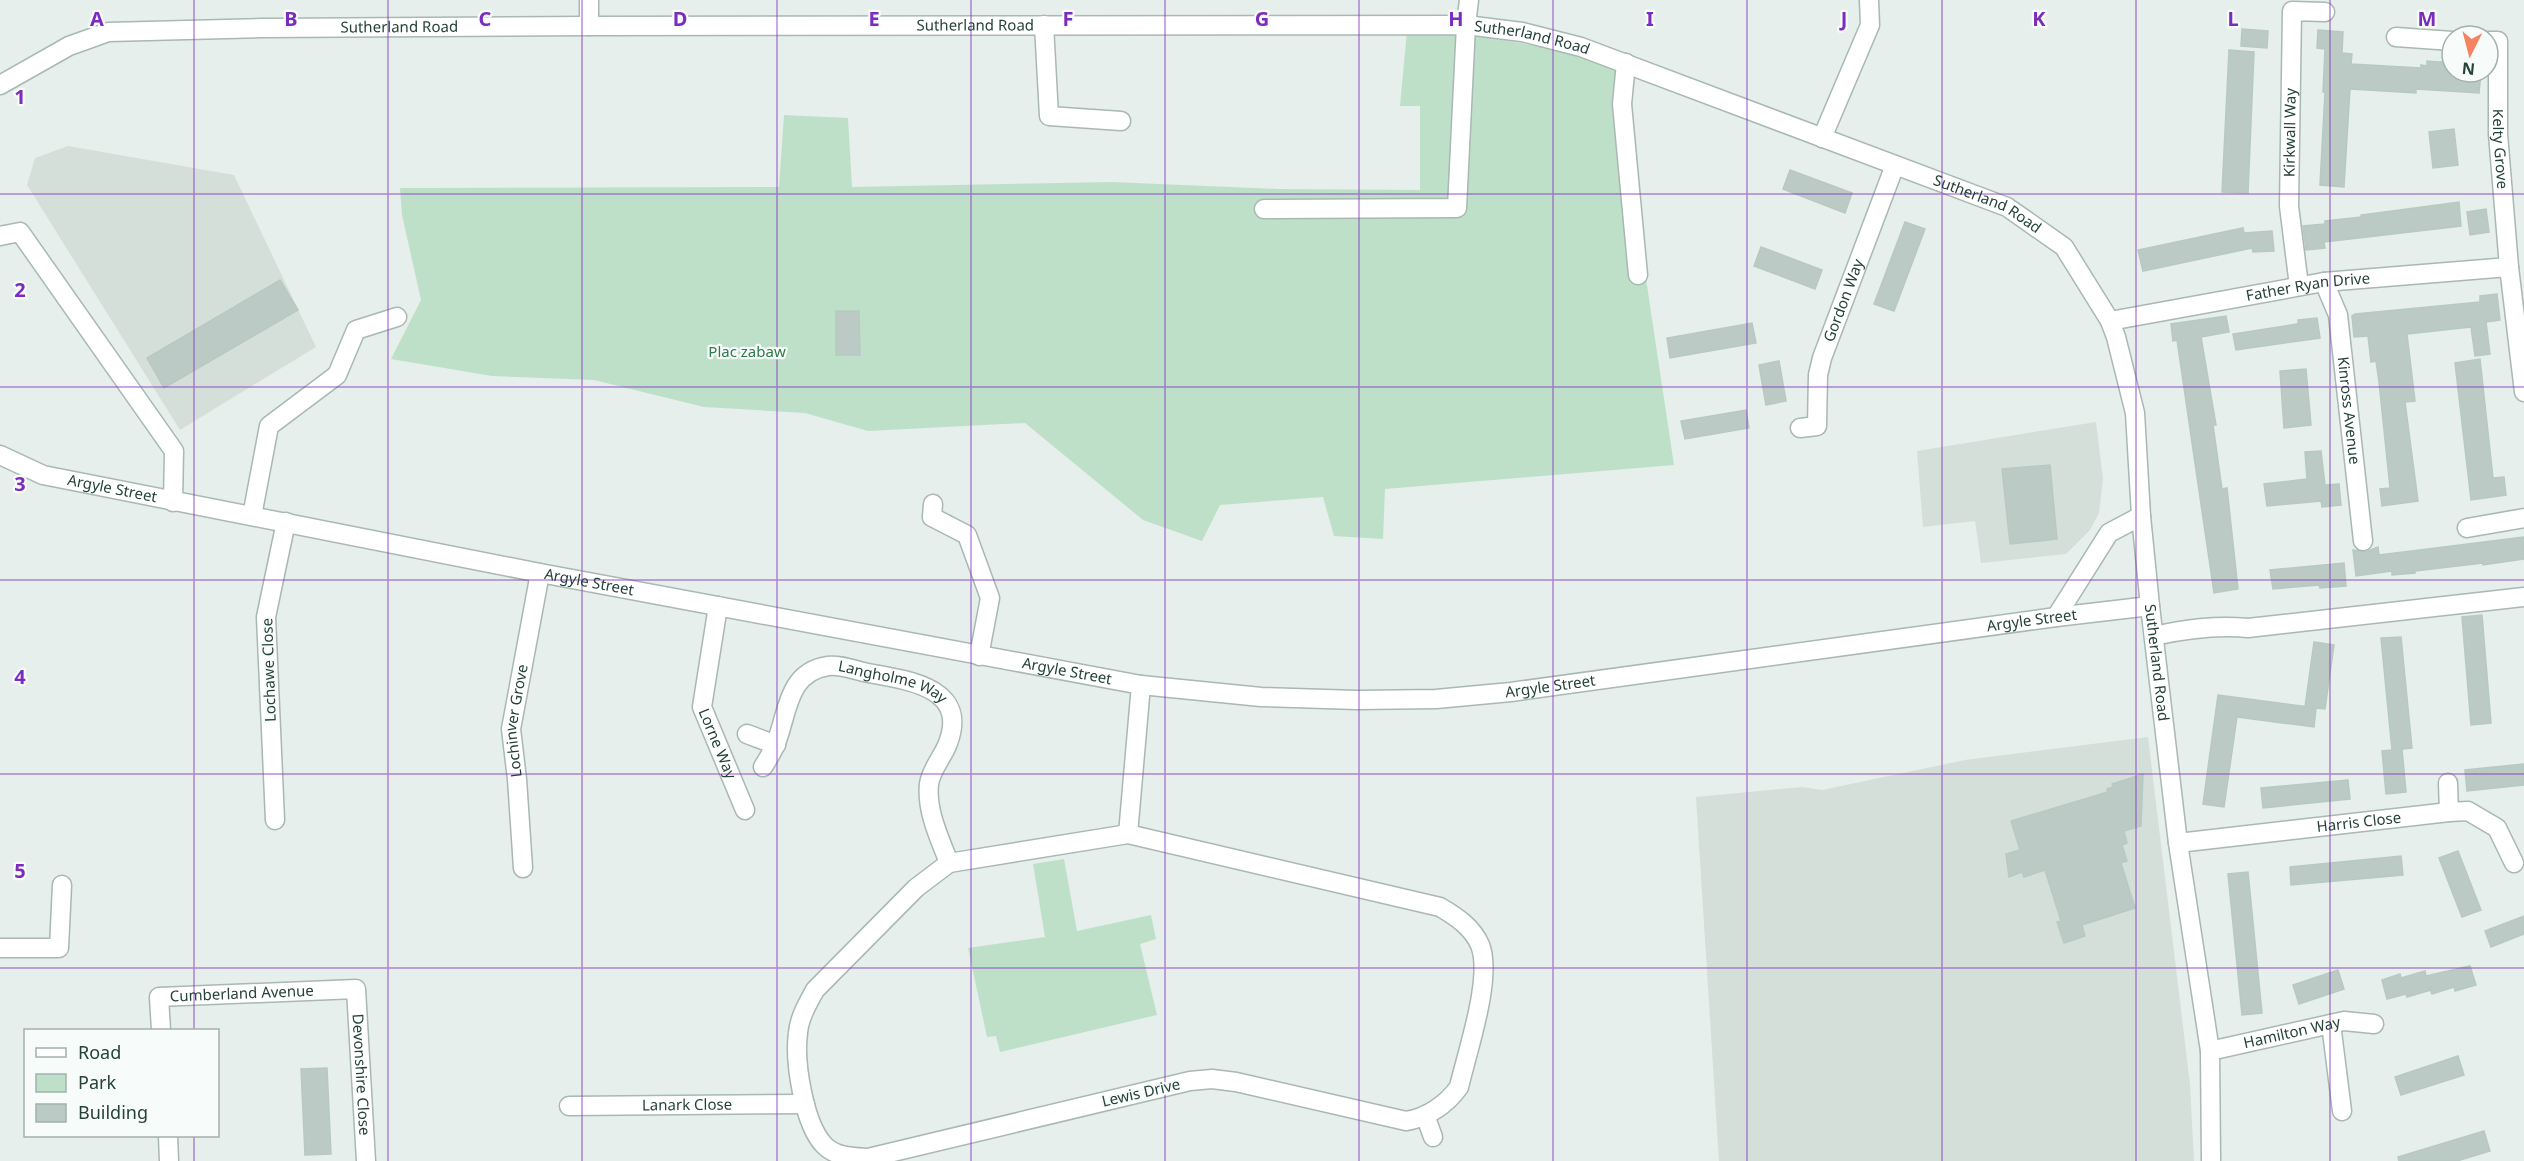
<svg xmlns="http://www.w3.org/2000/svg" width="2524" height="1161" viewBox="0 0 2524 1161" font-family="'Noto Sans',sans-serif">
  <rect width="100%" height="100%" fill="#e6efeb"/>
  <!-- built -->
  <g fill="#d4dfda">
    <polygon points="68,146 234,175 316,347 180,430 27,185 35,158"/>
    <polygon points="2096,422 2103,479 2099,513 2090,530 2066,554 1981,563 1975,521 1923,527 1917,451"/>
    <polygon points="2148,737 2190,1084 2194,1161 1719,1161 1696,797 1802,787 1822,790 1965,760"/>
  </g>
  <!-- green -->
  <g fill="#bfe0c8">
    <path d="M1407,31c82,4 146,14 224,42l-2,28 17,178 28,186 -289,24 -2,50 -49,-3 -11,-39 -103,8 -18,36 -59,-21 -118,-97 -157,8 -63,-18 -101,-6 -110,-27 -102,-4 -101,-17 30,-59 -19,-85 -2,-27 379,-1 5,-72 64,3 4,69 260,-5 167,7 141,1v-84h-20z"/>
    <polygon points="1064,859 1077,931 1151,915 1156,939 1140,944 1157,1015 1000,1052 996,1036 987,1037 968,948 1045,937 1033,864"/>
  </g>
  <!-- building -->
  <g fill="#bbcac4" stroke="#b8c9c2" stroke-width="1.5">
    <polygon points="2242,29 2268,31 2267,48 2241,46"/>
    <polygon points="2318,30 2343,32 2342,53 2352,54 2351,64 2421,68 2421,65 2427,66 2427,61 2439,62 2450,62 2452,72 2481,72 2479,93 2416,89 2416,93 2350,89 2344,187 2320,185 2325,92 2323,92 2325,49 2317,48"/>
    <polygon points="2229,50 2254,52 2248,193 2222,192"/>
    <polygon points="2454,129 2458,165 2433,168 2429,132"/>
    <polygon points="1790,170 1852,193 1845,213 1783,189"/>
    <polygon points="2459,202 2461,226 2324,242 2325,248 2306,250 2303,226 2325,224 2325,221 2362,217 2361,215"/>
    <polygon points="2486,209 2489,232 2470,235 2467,212"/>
    <polygon points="1905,222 1925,229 1894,311 1874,304"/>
    <polygon points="2243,228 2244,233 2272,231 2274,251 2253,252 2252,248 2143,271 2138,250"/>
    <polygon points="1761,247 1822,270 1815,289 1754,266"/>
    <polygon points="280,280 298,310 164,388 147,358"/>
    <polygon points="2497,294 2500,320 2486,322 2490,354 2475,356 2471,327 2407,334 2415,401 2405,402 2418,501 2382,506 2380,489 2390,488 2379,382 2376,361 2371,362 2368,336 2354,337 2352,316 2355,314 2480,302 2480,296"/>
    <polygon points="836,311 859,311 860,355 836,355"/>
    <polygon points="2226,316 2229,332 2201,337 2216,425 2213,425 2222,489 2227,488 2238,589 2214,593 2177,340 2173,341 2171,324"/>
    <polygon points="2317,318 2320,338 2236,350 2233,334 2298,324 2298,320"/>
    <polygon points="1752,323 1756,343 1670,358 1667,338"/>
    <polygon points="2480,359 2493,478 2504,477 2506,495 2471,500 2455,363"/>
    <polygon points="1779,361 1786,401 1766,405 1759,365"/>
    <polygon points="2306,369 2311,425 2284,428 2280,371"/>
    <polygon points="1746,410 1749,428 1685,439 1681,421"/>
    <polygon points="2321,451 2325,485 2339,484 2341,505 2322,507 2321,501 2267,506 2264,484 2307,479 2305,452"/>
    <polygon points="2050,465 2057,539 2010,544 2002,469"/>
    <polygon points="2524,537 2524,559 2483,565 2483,563 2415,571 2415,573 2392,575 2392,571 2356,576 2353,550 2365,552 2378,547 2379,555"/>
    <polygon points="2344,563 2346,586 2320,588 2319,585 2273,589 2270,570"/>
    <polygon points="2482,615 2491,723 2471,725 2462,617"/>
    <polygon points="2401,637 2412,748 2402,749 2406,792 2386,794 2382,751 2392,750 2381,638"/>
    <polygon points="2314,642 2334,645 2325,709 2305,707"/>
    <polygon points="2218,695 2316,708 2314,727 2237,717 2224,807 2203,804"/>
    <polygon points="2524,764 2524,785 2467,791 2465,770"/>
    <polygon points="2143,774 2141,826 2124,831 2127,843 2122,845 2127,861 2121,863 2135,908 2082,925 2085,936 2064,943 2057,922 2061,921 2045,870 2024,877 2022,872 2009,877 2006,854 2020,850 2011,821 2108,792 2107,789 2113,787 2112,784"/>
    <polygon points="2348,780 2350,799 2263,808 2261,788"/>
    <polygon points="2458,851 2481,910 2462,917 2439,858"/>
    <polygon points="2401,856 2403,875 2291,885 2290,867"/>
    <polygon points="2248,872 2262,1013 2242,1015 2228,874"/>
    <polygon points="2524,916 2524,934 2491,947 2485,931"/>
    <polygon points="2470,966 2476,985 2455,991 2454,987 2432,994 2429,986 2431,990 2407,997 2406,994 2387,999 2382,980 2400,974 2401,978 2425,971 2426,976"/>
    <polygon points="2338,970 2344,989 2299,1004 2293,985"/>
    <polygon points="2458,1056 2464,1075 2401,1095 2395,1077"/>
    <polygon points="327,1068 331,1154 305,1155 301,1069"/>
    <polygon points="2484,1131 2490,1151 2457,1161 2399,1161 2398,1157"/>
  </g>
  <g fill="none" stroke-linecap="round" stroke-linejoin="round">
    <defs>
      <g id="street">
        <polyline points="1044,25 1049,116 1121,121"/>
        <polyline points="589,26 589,0"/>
        <polyline points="2396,37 2452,41"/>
        <path id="s1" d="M2488,41h10v93l11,133 15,125"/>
        <polyline points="1626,63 1622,104 1638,275"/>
        <path id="s2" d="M0,85l69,-39 39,-14 155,-4 326,-2 877,-1 56,7 59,15 426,160 57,40 46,74 6,16 19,76 6,103 9,90 28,237 32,208 1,110"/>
        <polyline points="1822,138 1870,25 1869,0"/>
        <polyline points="1264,209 1457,208 1466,25 1469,0"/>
        <polyline points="0,236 20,232 174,451 173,502"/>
        <path id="s3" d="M2324,282l14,33 25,226"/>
        <path id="s4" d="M2299,286l-10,-80 3,-195 33,1"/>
        <path id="s5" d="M2110,321l214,-39 185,-15"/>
        <path id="s6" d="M1800,428l17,-2 1,-51 4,-17 73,-193"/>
        <path id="s7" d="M0,455l43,20 497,98 601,112 120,12 96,3 79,-1 75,-7 545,-75 94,-11"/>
        <polyline points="933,504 932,517 967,535 990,598 979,656"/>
        <polyline points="252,516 269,426 337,375 356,330 397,317"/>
        <polyline points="2467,528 2524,518"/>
        <path id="s8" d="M718,606l-16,101 43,103"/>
        <polyline points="2056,617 2109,533 2141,516"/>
        <path d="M2154,636c32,-7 61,-11 94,-8l276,-31"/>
        <polyline points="747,734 776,745"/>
        <path id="s9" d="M763,767c5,-8 10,-16 13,-24 12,-30 11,-71 52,-77 12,-2 29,5 40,7 39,7 101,14 80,70 -5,14 -17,26 -19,41 -3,27 11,55 20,79"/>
        <polyline points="2448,783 2449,812"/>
        <polyline points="275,820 266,617 286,522"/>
        <path d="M1128,834l312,73c17,10 32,20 40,38 13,32 -13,107 -21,142 -12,17 -32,31 -53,34l-170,-39 -24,-3 -22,2 -322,77c-14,-1 -33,-1 -44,-13 -20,-21 -30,-83 -26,-112 1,-15 10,-30 17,-43l101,-102 33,-25z"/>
        <polyline points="1128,834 1141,685"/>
        <path id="s10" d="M2178,843l271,-31 19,-1 29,17 17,35"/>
        <path id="s11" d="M523,868l-6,-89 -6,-50 29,-156"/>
        <polyline points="0,948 59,948 62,885"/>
        <polyline points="2331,1024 2342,1111"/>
        <path id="s12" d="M161,1030l-2,-33 197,-8 10,172"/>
        <path id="s13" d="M2210,1051l134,-30 30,3"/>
        <path id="s14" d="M569,1106l236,-2"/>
        <polyline points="1425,1115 1433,1137"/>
        <polyline points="168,1136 169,1161"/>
      </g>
    </defs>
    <!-- street casing -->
    <use href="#street" stroke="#a8b8b2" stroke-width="21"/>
    <!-- street -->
    <use href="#street" stroke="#fff" stroke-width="18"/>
  </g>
  <!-- grid -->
  <path fill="none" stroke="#7b2cbf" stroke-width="1.5" stroke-opacity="0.55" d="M194,0v1030M388,0v1161M582,0v1161M777,0v1161M971,0v1161M1165,0v1161M1359,0v1161M1553,0v1161M1747,0v1161M1942,0v1161M2136,0v1161M2330,0v1161M0,194h2524M0,387h2524M0,580h2524M0,774h2524M0,968h2524M194,1136v25"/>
  <g text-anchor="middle" stroke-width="4.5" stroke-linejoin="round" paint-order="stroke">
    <!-- street labels -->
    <g font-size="15" fill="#24423a" stroke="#f7fbf9">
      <text dy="5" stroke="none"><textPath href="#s2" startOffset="988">Sutherland Road</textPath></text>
      <text dy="5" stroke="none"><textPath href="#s2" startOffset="412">Sutherland Road</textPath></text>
      <text dy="5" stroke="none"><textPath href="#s2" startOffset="1546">Sutherland Road</textPath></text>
      <text dy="5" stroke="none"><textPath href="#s4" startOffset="154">Kirkwall Way</textPath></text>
      <text dy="5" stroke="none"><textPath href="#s1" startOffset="118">Kelty Grove</textPath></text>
      <text dy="5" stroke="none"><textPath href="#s2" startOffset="2032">Sutherland Road</textPath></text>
      <text dy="5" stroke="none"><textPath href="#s5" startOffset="201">Father Ryan Drive</textPath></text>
      <text dy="5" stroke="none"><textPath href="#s6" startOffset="147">Gordon Way</textPath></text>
      <text dy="5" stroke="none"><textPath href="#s3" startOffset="132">Kinross Avenue</textPath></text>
      <text dy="5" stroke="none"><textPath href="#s7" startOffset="118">Argyle Street</textPath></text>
      <text dy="5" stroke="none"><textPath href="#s7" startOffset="604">Argyle Street</textPath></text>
      <text dy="5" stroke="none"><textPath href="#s7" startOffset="2062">Argyle Street</textPath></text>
      <text dy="5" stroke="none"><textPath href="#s2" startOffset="2554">Sutherland Road</textPath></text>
      <text transform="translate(269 670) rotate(-92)" y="5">Lochawe Close</text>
      <text dy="5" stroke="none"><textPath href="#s7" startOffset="1090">Argyle Street</textPath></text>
      <text dy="5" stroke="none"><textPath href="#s9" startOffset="194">Langholme Way</textPath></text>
      <text dy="5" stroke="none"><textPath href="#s7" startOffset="1576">Argyle Street</textPath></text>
      <text dy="5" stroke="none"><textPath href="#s11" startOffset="148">Lochinver Grove</textPath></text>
      <text dy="5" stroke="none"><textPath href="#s8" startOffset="142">Lorne Way</textPath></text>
      <text dy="5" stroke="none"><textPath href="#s10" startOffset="182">Harris Close</textPath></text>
      <text dy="5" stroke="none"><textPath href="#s12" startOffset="116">Cumberland Avenue</textPath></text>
      <text dy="5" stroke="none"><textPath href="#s13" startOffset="84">Hamilton Way</textPath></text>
      <text dy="5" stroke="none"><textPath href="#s12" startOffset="316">Devonshire Close</textPath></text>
      <text transform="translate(1141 1093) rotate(-13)" y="5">Lewis Drive</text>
      <text dy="5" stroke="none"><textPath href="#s14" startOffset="118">Lanark Close</textPath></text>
    </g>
    <!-- park labels -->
    <g font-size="15" fill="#2d7a4b" stroke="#f7fbf9">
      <text x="747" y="357">Plac zabaw</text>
    </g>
  </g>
  <g font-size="20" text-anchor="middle" font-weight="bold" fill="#7b2cbf" stroke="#f7fbf9" stroke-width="4.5" stroke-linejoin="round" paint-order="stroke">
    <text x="97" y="26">A</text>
    <text x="291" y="26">B</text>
    <text x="485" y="26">C</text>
    <text x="680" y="26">D</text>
    <text x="874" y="26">E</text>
    <text x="1068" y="26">F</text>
    <text x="1262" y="26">G</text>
    <text x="1456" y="26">H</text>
    <text x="1650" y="26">I</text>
    <text x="1844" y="26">J</text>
    <text x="2039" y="26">K</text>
    <text x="2233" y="26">L</text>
    <text x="2427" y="26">M</text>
    <text x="20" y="104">1</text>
    <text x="20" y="297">2</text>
    <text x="20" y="491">3</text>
    <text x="20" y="684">4</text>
    <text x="20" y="878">5</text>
  </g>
  <!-- legend -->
  <rect x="24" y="1029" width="195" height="108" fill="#f7fbf9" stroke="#a3b1ad" stroke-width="1.5"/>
  <rect x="36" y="1048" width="30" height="9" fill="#ffffff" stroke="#a3b1ad" stroke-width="1.5"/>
  <text x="78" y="1059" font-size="18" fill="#24423a">Road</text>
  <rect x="36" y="1074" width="30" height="18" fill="#bfe0c8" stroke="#a3b1ad" stroke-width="1.5"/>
  <text x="78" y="1089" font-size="18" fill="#24423a">Park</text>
  <rect x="36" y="1104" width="30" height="18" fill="#bbcac4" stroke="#a3b1ad" stroke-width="1.5"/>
  <text x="78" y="1119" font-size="18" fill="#24423a">Building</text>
  <!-- north arrow -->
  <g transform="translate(2470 54) rotate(186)"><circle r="28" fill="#f7fbf9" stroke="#a3b1ad" stroke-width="1.5"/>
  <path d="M0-4.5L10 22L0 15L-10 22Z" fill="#f4845f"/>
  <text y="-9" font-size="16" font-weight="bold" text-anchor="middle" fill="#24423a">N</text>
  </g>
</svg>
